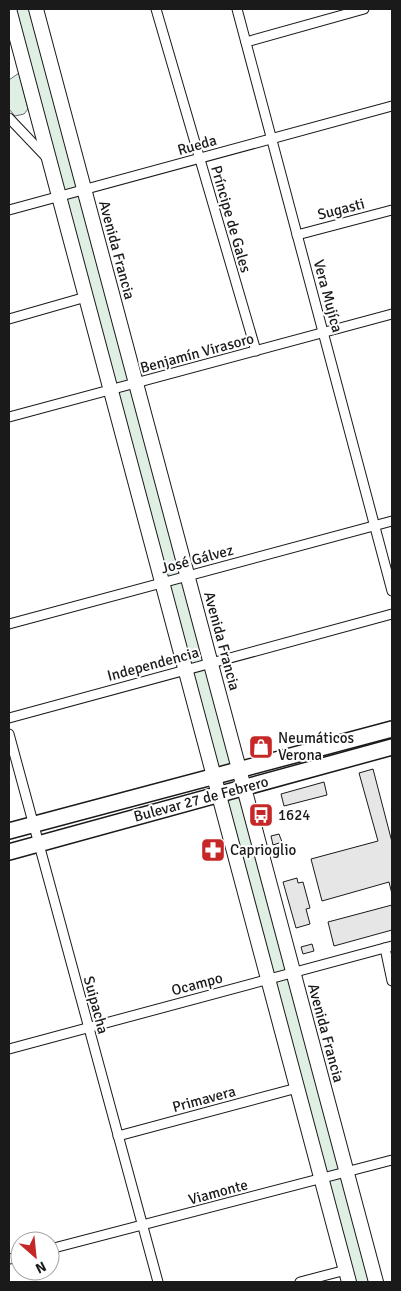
<svg xmlns="http://www.w3.org/2000/svg" width="401" height="1291" viewBox="0 0 401 1291" font-family="Signika,sans-serif">
  <rect width="100%" height="100%" fill="#fff"/>
  <!-- green -->
  <g fill="#e0efe3" stroke="#6a6a6a">
    <polygon points="9,9 36,9 376,1282 349,1282"/>
    <polygon points="19,73 28,109 24,114 15,116 9,109 9,80"/>
  </g>
  <!-- building -->
  <g fill="#e6e6e6" stroke="#1a1a1a">
    <polygon points="373,769 392,842 392,894 389,882 322,901 311,859 378,841 359,773"/>
    <polygon points="324,782 327,795 284,806 281,794"/>
    <polygon points="279,834 282,842 273,845 271,836"/>
    <polygon points="297,878 298,883 303,882 310,908 306,909 310,924 296,928 283,882"/>
    <polygon points="392,905 392,930 334,946 328,922"/>
    <polygon points="312,944 314,951 303,954 301,947"/>
  </g>
  <g fill="none" stroke-linecap="round" stroke-linejoin="round">
    <defs>
      <g id="minor">
        <polyline points="156,9 256,351"/>
        <polyline points="237,9 392,591"/>
        <polyline points="246,42 364,9"/>
        <polyline points="9,118 48,159"/>
        <polyline points="9,210 392,106"/>
        <polyline points="297,235 392,210"/>
        <polyline points="9,319 86,297"/>
        <polyline points="9,417 392,314"/>
        <polyline points="9,624 392,521"/>
        <polyline points="9,718 392,614"/>
        <polyline points="9,734 158,1282"/>
        <polyline points="385,948 392,981"/>
        <polyline points="9,1049 392,946"/>
        <polyline points="118,1136 297,1088"/>
        <polyline points="50,1249 392,1160"/>
        <polyline points="9,1259 20,1257"/>
        <polyline points="300,1282 346,1270"/>
      </g>
      <g id="secondary">
        <polyline points="9,9 349,1282"/>
        <polyline points="36,9 376,1282"/>
      </g>
      <g id="primary">
        <polyline points="9,831 392,729"/>
        <polyline points="9,852 392,747"/>
      </g>
    </defs>
    <!-- minor casing -->
    <use href="#minor" stroke="#1a1a1a" stroke-width="11"/>
    <!-- secondary casing -->
    <use href="#secondary" stroke="#1a1a1a" stroke-width="16"/>
    <!-- primary casing -->
    <use href="#primary" stroke="#1a1a1a" stroke-width="18"/>
    <!-- minor -->
    <use href="#minor" stroke="#fff" stroke-width="9"/>
    <!-- secondary -->
    <use href="#secondary" stroke="#fff" stroke-width="14"/>
    <!-- primary -->
    <use href="#primary" stroke="#fff" stroke-width="15"/>
  </g>
  <!-- icons -->
  <defs>
    <symbol id="shop-square" viewBox="-11 -11 22 22"><rect x="-9" y="-9" width="18" height="18" rx="4" fill="#c62828" stroke="#fff"/><path d="M-5-2.5h2.3a2.7 3.5 0 0 1 5.4 0H5L5.5 6h-11ZM-1.5-2.5h3a1.5 2.3 0 0 0-3 0Z" fill="#fff"/></symbol>
    <symbol id="bus-square" viewBox="-11 -11 22 22"><rect x="-9" y="-9" width="18" height="18" rx="4" fill="#c62828" stroke="#fff"/><path d="M-5-6H5V4H4V6H2V4H-2V6H-4V4H-5ZM-3.5-4V0h7V-4ZM-3.5 1.2v1.5H-2V1.2ZM2 1.2v1.5H3.5V1.2Z" fill="#fff"/></symbol>
    <symbol id="pharmacy-square" viewBox="-11 -11 22 22"><rect x="-9" y="-9" width="18" height="18" rx="4" fill="#c62828" stroke="#fff"/><path d="M-2-6h4v4h4v4h-4v4h-4v-4h-4v-4h4Z" fill="#fff"/></symbol>
  </defs>
  <g fill-rule="evenodd">
    <use href="#shop-square" x="247" y="733" width="28" height="28"/>
    <use href="#bus-square" x="247" y="801" width="28" height="28"/>
    <use href="#pharmacy-square" x="199" y="836" width="28" height="28"/>
  </g>
  <g text-anchor="middle" stroke-width="4" stroke-linejoin="round" paint-order="stroke">
    <!-- street labels -->
    <g font-size="15" fill="#1a1a1a" stroke="#fff">
      <text transform="translate(197 145) rotate(-16)" y="5">Rueda</text>
      <text transform="translate(341 209) rotate(-14)" y="5">Sugasti</text>
      <text transform="translate(231 219) rotate(74)" y="5">Príncipe de Gales</text>
      <text transform="translate(117 250) rotate(75)" y="5">Avenida Francia</text>
      <text transform="translate(328 296) rotate(75)" y="5">Vera Mujíca</text>
      <text transform="translate(197 353) rotate(-15)" y="5">Benjamín Virasoro</text>
      <text transform="translate(197 559) rotate(-15)" y="5">José Gálvez</text>
      <text transform="translate(222 641) rotate(75)" y="5">Avenida Francia</text>
      <text transform="translate(153 664) rotate(-15)" y="5">Independencia</text>
      <text transform="translate(201 799) rotate(-15)" y="5">Bulevar 27 de Febrero</text>
      <text transform="translate(197 984) rotate(-15)" y="5">Ocampo</text>
      <text transform="translate(96 1005) rotate(75)" y="5">Suipacha</text>
      <text transform="translate(326 1033) rotate(75)" y="5">Avenida Francia</text>
      <text transform="translate(204 1099) rotate(-15)" y="5">Primavera</text>
      <text transform="translate(218 1192) rotate(-15)" y="5">Viamonte</text>
    </g>
    <!-- poi labels -->
    <g font-size="15" fill="#1a1a1a" stroke="#fff" text-anchor="start">
      <text x="278" y="743">Neumáticos<tspan x="278" dy="17">Verona</tspan></text>
      <text x="278" y="820">1624</text>
      <text x="230" y="855">Caprioglio</text>
    </g>
  </g>
  <!-- border -->
  <rect width="401" height="1291" fill="none" stroke="#1a1a1a" stroke-width="20"/>
  <!-- north arrow -->
  <g transform="translate(35 1256) rotate(153)"><circle r="24" fill="#ffffff" stroke="#a3a3a3"/>
  <path d="M0-4L9 19L0 12L-9 19Z" fill="#c62828"/>
  <text y="-8" font-size="14" font-weight="bold" text-anchor="middle" fill="#1a1a1a">N</text>
  </g>
</svg>
